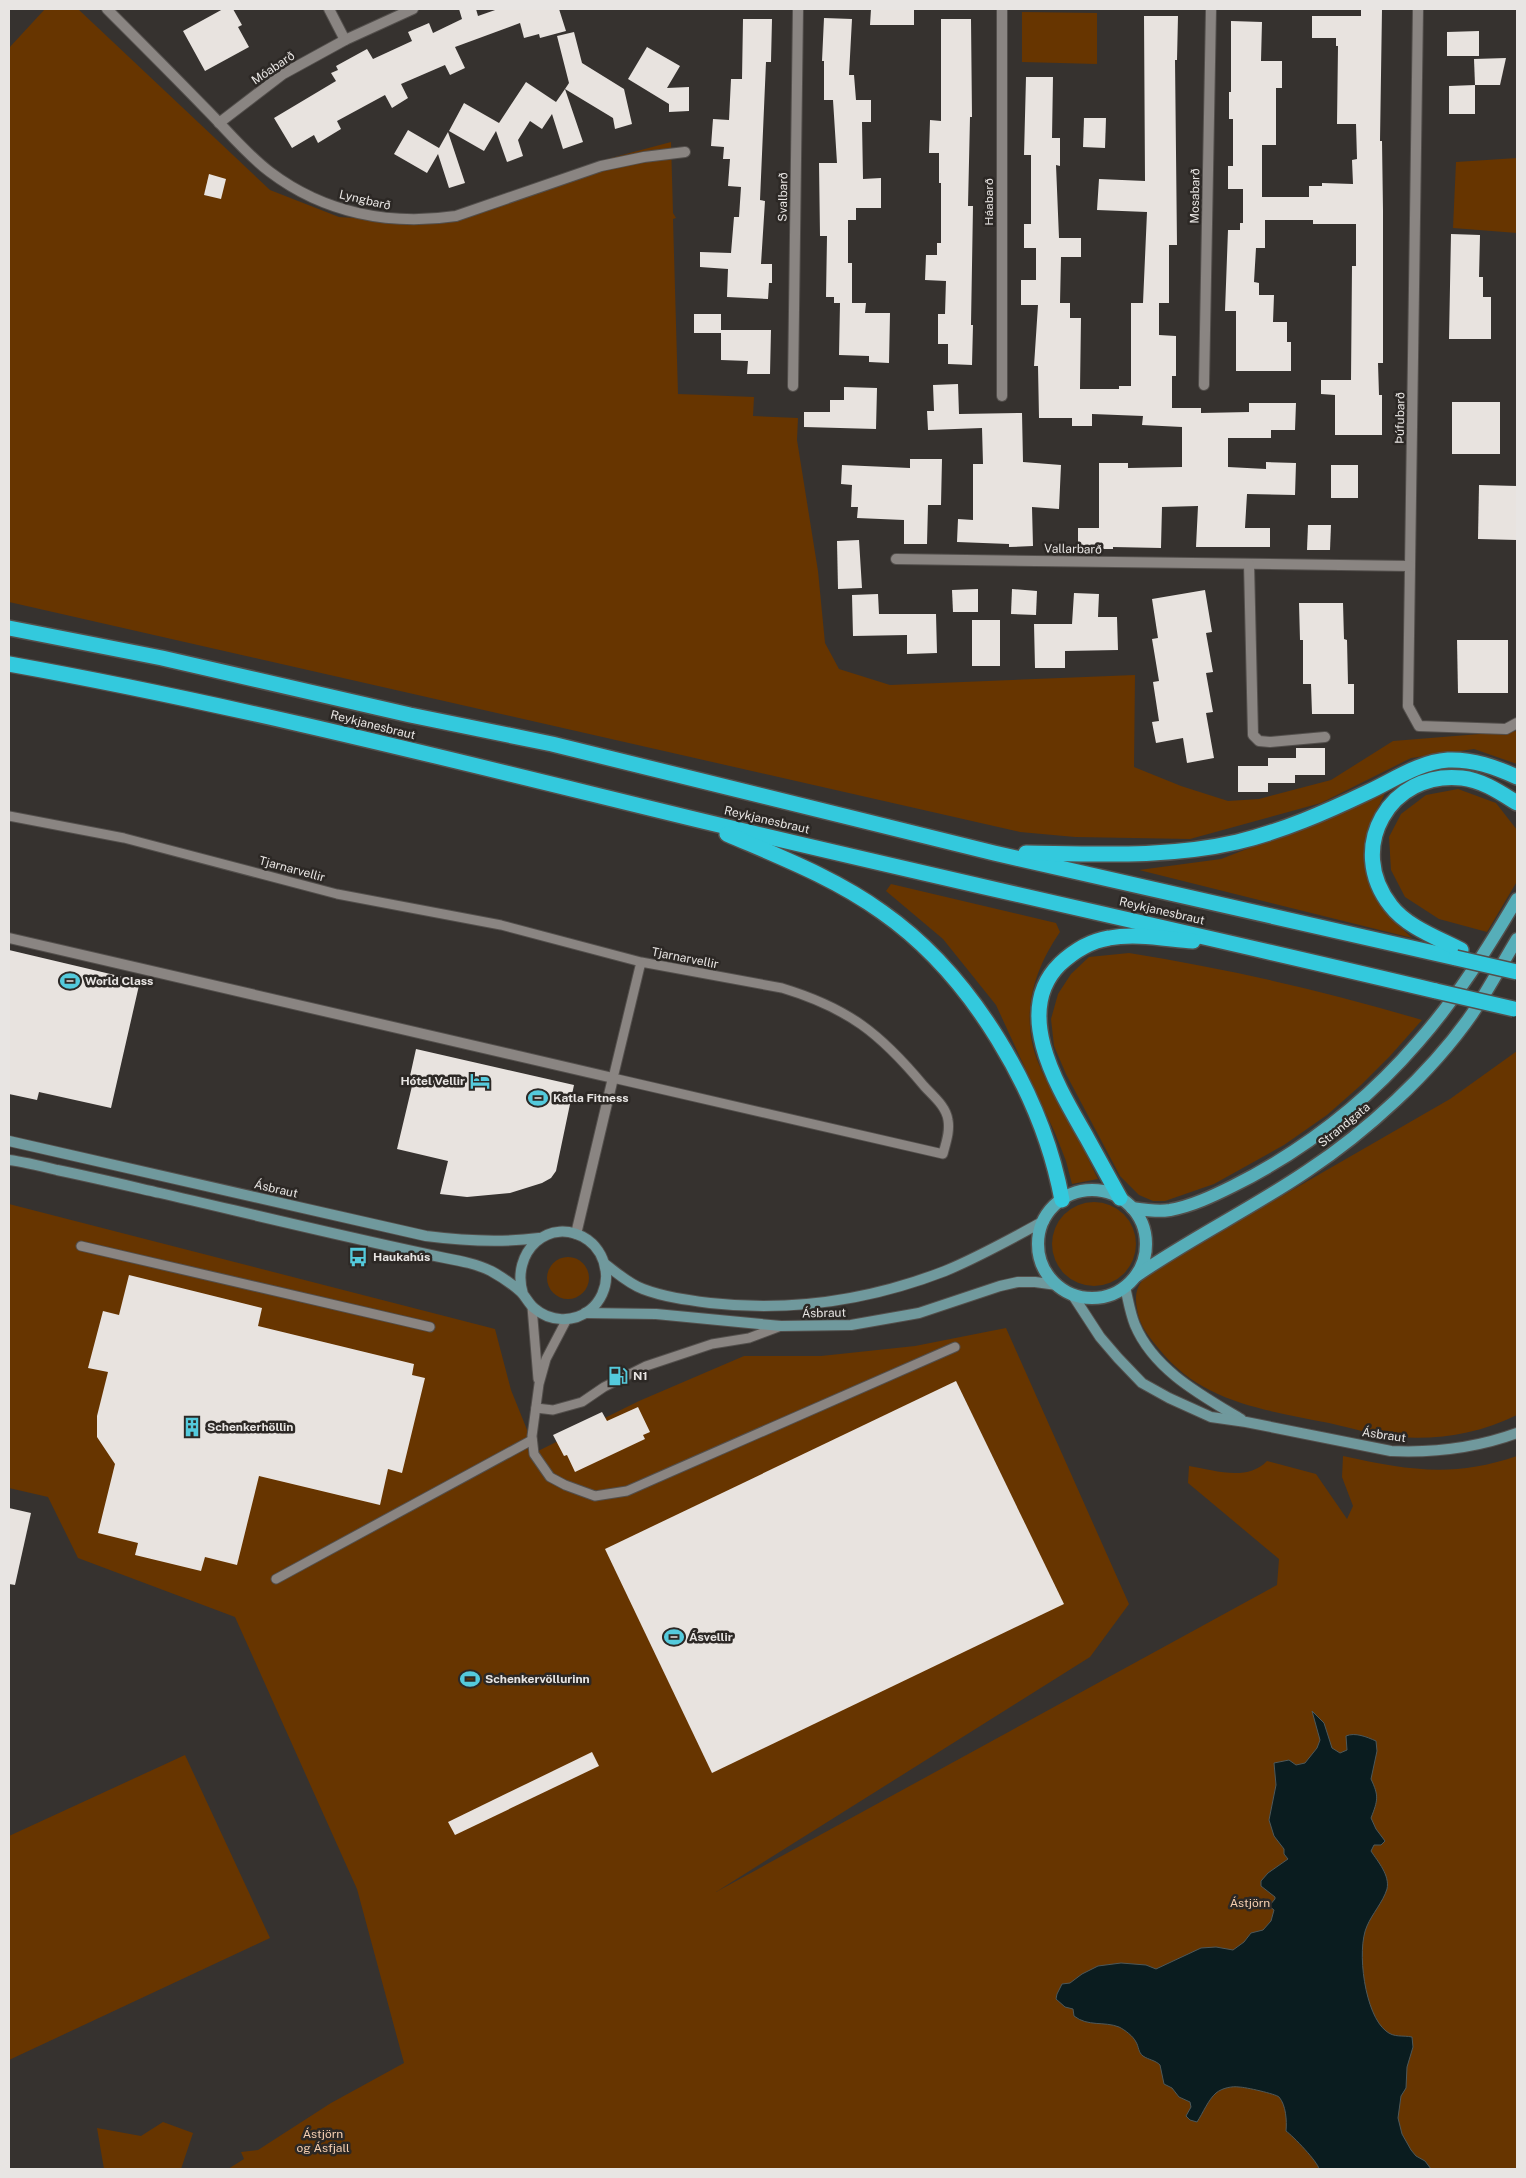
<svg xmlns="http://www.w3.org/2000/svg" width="1526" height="2178" viewBox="0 0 1526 2178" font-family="'Public Sans',sans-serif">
  <rect width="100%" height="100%" fill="#36322f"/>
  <!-- green -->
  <g fill="#673500">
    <polygon points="45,9 78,9 270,190 339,217 400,221 452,222 530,193 596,162 671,142 673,213 676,218 673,219 678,394 754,397 753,416 798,418 797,440 818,571 825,643 839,669 890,685 1135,675 1134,767 1181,786 1228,801 1259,799 1331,780 1393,741 1517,731 1517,764 1474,749 1411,758 1321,803 1190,839 1075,837 1020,832 9,602 9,48"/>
    <polygon points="1022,12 1097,13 1097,64 1022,62"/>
    <polygon points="1517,158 1517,233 1453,228 1456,162"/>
    <polygon points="1387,789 1368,828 1364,859 1372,884 1391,918 1412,938 1139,870 1221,859 1355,807"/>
    <polygon points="1458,789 1496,803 1517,830 1516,883 1487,932 1439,919 1405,897 1391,870 1389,837 1401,814 1426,795"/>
    <path d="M891,884l165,39 4,9c-27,39 -40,84 -22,130 8,21 21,39 31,58 10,19 19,39 29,59l-26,5 -6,-23 -11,-28 -59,-128 -53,-66 -57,-48z"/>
    <path d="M1129,953c99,16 197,38 293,67l-32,36 -29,29 -34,30 -43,30 -70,39 -49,17h-12l-14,-6 -19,-19 -54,-102 -12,-28 -3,-27 7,-25 13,-20 18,-17z"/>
    <path d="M1517,1051v364c-39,19 -77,25 -121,22 -22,-2 -45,-9 -67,-14 -63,-13 -127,-20 -170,-74 -8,-10 -16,-19 -20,-31 -5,-21 -5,-29 9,-45l302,-174z"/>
    <circle cx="1094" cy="1244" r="42"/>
    <path d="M9,1204l486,125 16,61 25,62 103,-51 105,-45h77l94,-10 91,-18 123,276 -39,53 -374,235 561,-307 2,-26 -91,-76 1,-17c25,4 58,16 78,-5l49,13 31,45 6,-13 -11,-29 1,-21c65,14 109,22 174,0v713h-1289l16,-10 -3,-7 17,-2 73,-47 73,-40 -47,-174 -122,-272 -157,-59 -30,-61 -39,-9z"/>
    <circle cx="568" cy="1278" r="21"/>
    <polygon points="185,1755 270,1938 9,2060 9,1836"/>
    <polygon points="163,2122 193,2133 181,2169 104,2169 97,2128 141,2136"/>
  </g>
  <!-- water -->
  <path fill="#0a1c1f" stroke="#4d585a" d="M1312,1711l12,12 8,25 8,5 7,-3 -1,-14c9,-4 21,1 30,5l1,10 -6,28c8,17 7,21 0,39l5,11 9,12 -4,4h-7l-3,6c7,11 19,24 16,38 -4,13 -15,25 -20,37 -11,24 -2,89 19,105 8,7 17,4 26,6l1,10 -6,20 -1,21 -5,8 -3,22 4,16 9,16 5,6 9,5 6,8h-112c-1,-7 -26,-33 -33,-38 1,-10 0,-26 -7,-34 -3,-3 -34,-10 -40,-10 -7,-1 -17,1 -23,6 -8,7 -13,20 -19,29l-7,-2 -4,-4 5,-9 -1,-5 -11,-5 -7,-9 -8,-4 -4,-19c-5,-5 -11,-5 -17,-9 -5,-4 -4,-9 -7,-14 -3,-6 -11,-12 -17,-15 -15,-6 -31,0 -45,-11l-1,-7 -8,-2 -9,-8 1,-5 5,-10 8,-1 12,-9 16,-8 23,-3 25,2 10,4 45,-21 15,-1 17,3 11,-8 7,-9 12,-3 8,-9 3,-11 -5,-4 6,-7v-2l-14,-11v-5l7,-8 20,-14 -4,-5v-5l-10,-13 -5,-16 7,-35 -2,-22 15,-3 7,5 9,-2 12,-15 3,-8z"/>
  <!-- building -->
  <g fill="#e8e3df">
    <polygon points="223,9 233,9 242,25 238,27 249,47 205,71 183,31"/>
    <polygon points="459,9 476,9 478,16 498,9 559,9 566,31 540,38 539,34 524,38 520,23 455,47 465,68 450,75 445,65 401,84 408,98 392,108 385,95 337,121 341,129 318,143 314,135 292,148 274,118 336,81 331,73 338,70 336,66 367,49 373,59 412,41 408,32 429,23 433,33 462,19"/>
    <polygon points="871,9 914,9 914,25 870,25"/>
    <polygon points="1361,9 1382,9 1380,141 1382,141 1383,211 1383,363 1378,363 1379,395 1382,395 1382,435 1335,435 1335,395 1321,394 1321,380 1351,380 1352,266 1356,266 1356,224 1313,224 1313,220 1265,220 1265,248 1256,248 1254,282 1259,283 1259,295 1274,295 1273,322 1287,322 1287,342 1291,342 1291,371 1236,371 1236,311 1225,311 1228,230 1240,230 1240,223 1243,223 1243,189 1228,189 1228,166 1233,166 1233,119 1229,119 1229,92 1231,92 1231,21 1262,22 1261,61 1282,61 1282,88 1276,88 1276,145 1262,145 1262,197 1309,197 1309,186 1322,186 1322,183 1353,184 1352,160 1357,159 1356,124 1337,124 1338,46 1336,46 1336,38 1312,38 1312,16 1361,16"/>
    <polygon points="1144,16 1178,16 1177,60 1175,60 1177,245 1169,245 1169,303 1159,303 1159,335 1176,336 1176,376 1172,376 1172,408 1201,408 1201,413 1249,412 1249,403 1296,403 1295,430 1271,430 1271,438 1228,438 1228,467 1266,469 1266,462 1296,463 1295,495 1247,494 1245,528 1270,528 1270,547 1196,547 1198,506 1162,507 1161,548 1113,547 1113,549 1078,549 1078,528 1099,528 1099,463 1128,463 1128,468 1182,467 1182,427 1142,425 1143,416 1092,414 1092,426 1072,426 1072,418 1039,418 1038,366 1034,366 1038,305 1021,305 1021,280 1036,280 1036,248 1024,248 1024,224 1031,224 1031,155 1024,155 1026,77 1053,77 1052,138 1060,138 1060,166 1056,165 1059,238 1081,238 1081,257 1061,257 1060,303 1070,303 1070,318 1081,318 1080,389 1119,389 1119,386 1131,386 1131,303 1143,303 1147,212 1097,210 1099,179 1145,181"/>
    <polygon points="824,18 852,19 849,75 854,75 856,100 871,100 871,122 862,122 863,179 881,178 881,208 856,208 856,220 848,220 848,263 852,263 852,303 866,303 865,313 890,313 889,363 869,362 869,356 839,355 840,303 834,303 834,297 826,297 827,236 820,236 819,163 837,163 833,100 824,100 824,61 822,61"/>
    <polygon points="743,19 772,19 771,62 766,62 760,200 765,201 761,264 772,264 772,283 769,283 768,299 727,297 728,269 700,267 700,252 731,253 734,217 739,217 741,187 728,186 730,159 723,159 724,147 711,146 713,119 729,120 731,79 742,79"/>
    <polygon points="941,19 971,19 972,117 970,117 968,206 973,206 971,325 973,325 972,365 948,364 948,344 938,344 938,314 945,314 946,281 925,280 926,255 937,255 937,243 941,243 941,183 939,183 939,153 929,153 930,120 941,121"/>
    <polygon points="1479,31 1479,56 1447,56 1447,32"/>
    <polygon points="574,32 582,63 624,89 632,124 615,129 613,118 565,89 569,83 557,36"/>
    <polygon points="647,47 680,66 667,88 689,87 689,111 669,112 669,104 628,79"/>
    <polygon points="1506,58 1500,85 1475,85 1474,59"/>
    <polygon points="526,82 556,102 565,89 583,142 563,149 552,114 542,129 530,121 518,140 523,156 507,162 496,131 484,151 449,131 464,103 499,123"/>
    <polygon points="1475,85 1475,114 1449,114 1449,86"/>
    <polygon points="1084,118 1106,118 1105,148 1083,147"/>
    <polygon points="408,130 439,148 448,132 465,183 449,188 438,154 427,173 394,154"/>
    <polygon points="209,174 226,179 221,199 204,195"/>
    <polygon points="1451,234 1480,235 1479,277 1483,277 1483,297 1491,297 1491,339 1449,339"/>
    <polygon points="694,314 721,314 721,330 771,330 770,374 747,374 748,361 721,360 721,333 694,333"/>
    <polygon points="958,384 959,414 1022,413 1023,462 1061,465 1059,509 1032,507 1033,546 1009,547 1009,544 957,542 958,519 973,520 973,464 983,464 982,428 928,430 927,411 934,411 933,385"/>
    <polygon points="844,387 877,388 876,429 804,427 804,412 830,412 830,400 844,400"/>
    <rect x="1452" y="402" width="48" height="52"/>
    <polygon points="910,459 942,459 941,505 928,505 927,544 904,544 904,520 857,518 858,507 851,507 852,485 841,484 842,465 910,468"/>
    <rect x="1331" y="465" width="27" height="33"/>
    <polygon points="1479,485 1517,486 1517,540 1478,539"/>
    <polygon points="1308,525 1331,525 1330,550 1307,550"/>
    <polygon points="859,540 862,588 838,589 837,541"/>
    <polygon points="978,589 978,612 953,612 952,590"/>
    <polygon points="1012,589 1037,591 1036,615 1011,614"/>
    <polygon points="1205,590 1212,632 1206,633 1213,672 1206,673 1213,712 1206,713 1214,758 1187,763 1183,738 1156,743 1152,722 1159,721 1153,682 1159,681 1152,639 1158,638 1152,599"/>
    <polygon points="1074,593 1099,594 1098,617 1117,617 1118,650 1065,651 1065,668 1035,668 1034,624 1072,624"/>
    <polygon points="878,594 879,614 936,614 937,653 907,654 907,635 853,636 852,595"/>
    <polygon points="1299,603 1343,603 1344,639 1347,640 1348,684 1354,684 1354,714 1312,714 1311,684 1303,684 1303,640 1300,640"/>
    <rect x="972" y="620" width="28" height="46"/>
    <polygon points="1457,640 1508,640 1508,693 1458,693"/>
    <polygon points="1296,748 1325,748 1325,775 1295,775 1295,783 1268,783 1268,792 1238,792 1238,766 1268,766 1268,758 1296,758"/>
    <polygon points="9,950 140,981 111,1108 39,1092 37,1100 9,1094"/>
    <polygon points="416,1049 574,1085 556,1171 551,1178 542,1183 510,1193 467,1197 440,1194 448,1161 397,1149 412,1086 408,1085"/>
    <polygon points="129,1275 262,1308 258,1326 414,1364 412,1375 425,1378 402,1473 388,1469 380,1505 259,1476 237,1565 205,1557 201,1571 135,1555 138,1543 98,1533 115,1464 97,1437 97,1416 108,1372 88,1368 103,1311 119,1315"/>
    <polygon points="956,1381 1064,1604 712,1773 605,1549"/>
    <polygon points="638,1407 650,1432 643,1435 645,1439 575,1472 567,1455 564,1456 553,1435 602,1412 607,1421"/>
    <polygon points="9,1508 31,1513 15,1585 9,1584"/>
    <polygon points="592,1752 599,1766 455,1835 448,1822"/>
  </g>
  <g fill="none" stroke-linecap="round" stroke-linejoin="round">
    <defs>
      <g id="lane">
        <path d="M9,816l115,22 213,56 164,31 140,37 141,26c66,20 98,45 142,98 9,10 22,20 24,34 2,12 -2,22 -5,34l-330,-76 28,-116"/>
        <polyline points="81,1246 430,1327"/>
        <polyline points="532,1307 538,1379"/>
        <polyline points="567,1319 546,1359 539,1384 532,1436 534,1454 550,1477 565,1485 595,1496 627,1491 955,1347"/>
        <polyline points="536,1408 553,1410 582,1402 604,1387 646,1366 712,1344 749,1338 781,1326"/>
        <polyline points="276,1579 532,1440"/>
      </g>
      <g id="street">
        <path d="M107,9c33,33 66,66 98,99 22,22 41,46 65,64 54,41 120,54 186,44l145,-50 43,-9 41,-5"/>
        <polyline points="329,9 345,40"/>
        <polyline points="1418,9 1408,706 1419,726 1506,729 1517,723"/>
        <polyline points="219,123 283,74 345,40 413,9"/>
        <polyline points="1204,385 1211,9"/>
        <polyline points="793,386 798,9"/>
        <polyline points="1002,396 1002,9"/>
        <polyline points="896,559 1410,566"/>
        <polyline points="1249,564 1253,735 1259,741 1270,742 1325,737"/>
        <polyline points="9,938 613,1078 576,1234"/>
      </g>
      <g id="secondary">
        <path d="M9,1141l417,95c39,5 74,7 113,2"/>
        <path d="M9,1160c16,2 32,6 48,10 34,7 68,15 103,23 95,22 189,45 285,65 16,3 32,6 46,13 11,6 21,13 30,21 5,5 8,12 13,16 16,14 39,15 56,2 10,-8 17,-22 16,-36 -1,-13 -7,-26 -18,-34 -39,-26 -78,13 -65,54"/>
        <path d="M605,1264c12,9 24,20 38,25 21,8 44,11 67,14 80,9 160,-3 235,-32 34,-14 66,-32 99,-50"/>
        <path d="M1125,1287c3,12 5,26 10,38 19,45 66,70 106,94"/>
        <path d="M1072,1294l28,43 18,21 24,25 27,15 42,19 35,5 145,29c45,2 85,-3 126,-18"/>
        <polyline points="585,1313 656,1314 781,1326 851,1325 919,1313 1000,1286 1018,1282 1035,1282 1057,1285"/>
      </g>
      <g id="primary">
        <circle cx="1092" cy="1244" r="54"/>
        <path d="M1132,1208c13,2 25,4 38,2 22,-4 43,-14 63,-24 70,-35 134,-85 185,-144 38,-43 70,-94 99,-143"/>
        <path d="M1136,1276c55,-38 115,-67 171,-105 59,-39 124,-98 165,-157 16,-24 30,-50 45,-75"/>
      </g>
      <g id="highway">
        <polyline points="9,628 162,658 410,715 552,744 994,853 1456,958"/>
        <path d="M9,664c229,41 455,99 681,154 248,60 498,114 746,173"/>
        <path d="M727,834c53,23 108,44 155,78 90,63 160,181 180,288"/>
        <path d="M1026,853c71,1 142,5 211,-11 46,-11 89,-30 131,-50 26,-12 51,-30 80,-32 25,-1 47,7 69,17"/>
        <path d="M1461,950c-23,-12 -54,-23 -70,-44 -46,-58 -1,-136 71,-128 20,2 39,15 55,25"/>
        <path d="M1120,1198c-11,-20 -22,-40 -33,-60 -26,-46 -77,-125 -27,-174 14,-13 30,-23 49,-26 27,-5 57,1 84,3"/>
      </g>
    </defs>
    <!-- lane casing -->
    <use href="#lane" stroke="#534f4c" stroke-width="11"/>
    <!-- street casing -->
    <use href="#street" stroke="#534f4c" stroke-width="12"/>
    <!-- secondary casing -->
    <use href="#secondary" stroke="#534f4c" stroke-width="12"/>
    <!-- primary casing -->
    <use href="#primary" stroke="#534f4c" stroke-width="15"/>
    <!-- highway casing -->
    <use href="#highway" stroke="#534f4c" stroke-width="18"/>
    <!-- lane -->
    <use href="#lane" stroke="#8a8582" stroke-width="9"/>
    <!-- street -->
    <use href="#street" stroke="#8a8582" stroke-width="10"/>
    <!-- secondary -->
    <use href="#secondary" stroke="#70999d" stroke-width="10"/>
    <!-- primary -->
    <use href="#primary" stroke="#56aeb9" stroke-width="12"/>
    <!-- highway -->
    <use href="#highway" stroke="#33c9dd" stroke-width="15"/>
    <defs>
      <g id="highway-bridge">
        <polyline points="1456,958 1517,972"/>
        <polyline points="1436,991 1514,1009"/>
      </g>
    </defs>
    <!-- highway-bridge casing -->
    <use href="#highway-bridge" stroke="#534f4c" stroke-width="18" stroke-linecap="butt"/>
    <!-- highway-bridge -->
    <use href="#highway-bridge" stroke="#33c9dd" stroke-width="15"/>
  </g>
  <!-- icons -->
  <defs>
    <symbol id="stadium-bare" viewBox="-9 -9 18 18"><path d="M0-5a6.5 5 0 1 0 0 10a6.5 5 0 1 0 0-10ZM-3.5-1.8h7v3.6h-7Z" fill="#54cadc" stroke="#2c2825" stroke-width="2.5" paint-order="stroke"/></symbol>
    <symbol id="hotel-bare" viewBox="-9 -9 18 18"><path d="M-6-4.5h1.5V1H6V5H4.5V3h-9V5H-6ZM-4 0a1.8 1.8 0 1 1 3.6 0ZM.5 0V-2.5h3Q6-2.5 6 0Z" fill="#54cadc" stroke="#2c2825" stroke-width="2.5" paint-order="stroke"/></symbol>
    <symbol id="bus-bare" viewBox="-9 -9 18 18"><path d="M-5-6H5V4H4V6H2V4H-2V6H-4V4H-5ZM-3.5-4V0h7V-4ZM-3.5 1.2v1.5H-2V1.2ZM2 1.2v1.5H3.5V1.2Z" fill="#54cadc" stroke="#2c2825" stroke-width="2.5" paint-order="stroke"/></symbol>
    <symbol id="fuel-bare" viewBox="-9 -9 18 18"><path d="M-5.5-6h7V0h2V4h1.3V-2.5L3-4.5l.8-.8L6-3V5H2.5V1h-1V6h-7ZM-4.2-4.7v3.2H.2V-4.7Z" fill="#54cadc" stroke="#2c2825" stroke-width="2.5" paint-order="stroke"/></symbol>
    <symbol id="building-bare" viewBox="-9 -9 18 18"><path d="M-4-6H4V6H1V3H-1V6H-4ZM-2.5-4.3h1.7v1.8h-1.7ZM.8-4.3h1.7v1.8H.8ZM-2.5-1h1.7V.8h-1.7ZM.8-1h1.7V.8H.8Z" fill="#54cadc" stroke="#2c2825" stroke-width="2.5" paint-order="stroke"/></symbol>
  </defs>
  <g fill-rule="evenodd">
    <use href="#stadium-bare" x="56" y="967" width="28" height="28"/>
    <use href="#hotel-bare" x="466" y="1067" width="28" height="28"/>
    <use href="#stadium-bare" x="524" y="1084" width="28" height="28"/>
    <use href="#bus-bare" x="344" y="1243" width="28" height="28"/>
    <use href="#fuel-bare" x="604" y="1362" width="28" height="28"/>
    <use href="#building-bare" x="178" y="1413" width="28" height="28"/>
    <use href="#stadium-bare" x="660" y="1623" width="28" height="28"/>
    <use href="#stadium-bare" x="456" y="1665" width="28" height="28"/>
  </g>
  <g text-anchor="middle" stroke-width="5" stroke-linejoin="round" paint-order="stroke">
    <!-- street labels -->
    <g font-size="12" fill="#e8e5e3" stroke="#2c2825">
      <text transform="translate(273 68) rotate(-34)" y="4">Móabarð</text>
      <text transform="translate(1195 196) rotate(-89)" y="4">Mosabarð</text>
      <text transform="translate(783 197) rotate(-89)" y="4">Svalbarð</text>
      <text transform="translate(365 200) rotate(13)" y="4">Lyngbarð</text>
      <text transform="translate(989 202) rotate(-90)" y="4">Háabarð</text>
      <text transform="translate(1400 418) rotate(-89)" y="4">Þúfubarð</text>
      <text transform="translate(1073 549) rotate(1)" y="4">Vallarbarð</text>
      <text transform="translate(373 725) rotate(14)" y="4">Reykjanesbraut</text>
      <text transform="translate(767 820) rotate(13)" y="4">Reykjanesbraut</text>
      <text transform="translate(292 869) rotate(15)" y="4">Tjarnarvellir</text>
      <text transform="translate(1162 911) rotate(13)" y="4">Reykjanesbraut</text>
      <text transform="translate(685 958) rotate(11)" y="4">Tjarnarvellir</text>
      <text transform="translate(1344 1125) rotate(-39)" y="4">Strandgata</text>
      <text transform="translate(276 1189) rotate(13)" y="4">Ásbraut</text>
      <text transform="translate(824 1313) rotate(-1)" y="4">Ásbraut</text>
      <text transform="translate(1384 1435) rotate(8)" y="4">Ásbraut</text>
    </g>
    <!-- poi labels -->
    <g font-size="12" font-weight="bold" fill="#e8e5e3" stroke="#2c2825" text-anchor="start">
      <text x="85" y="985">World Class</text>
      <text x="465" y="1085" text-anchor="end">Hótel Vellir</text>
      <text x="553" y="1102">Katla Fitness</text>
      <text x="373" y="1261">Haukahús</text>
      <text x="633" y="1380">N1</text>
      <text x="207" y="1431">Schenkerhöllin</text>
      <text x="689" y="1641">Ásvellir</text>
      <text x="485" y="1683">Schenkervöllurinn</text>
    </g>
    <!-- park labels -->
    <g font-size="12" fill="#f6cfb1" stroke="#2c2825">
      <text x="1250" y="1907">Ástjörn</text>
      <text x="323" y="2138">Ástjörn<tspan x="323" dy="14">og Ásfjall</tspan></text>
    </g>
  </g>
  <!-- border -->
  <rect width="1526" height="2178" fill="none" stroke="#e8e5e3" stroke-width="20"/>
</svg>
